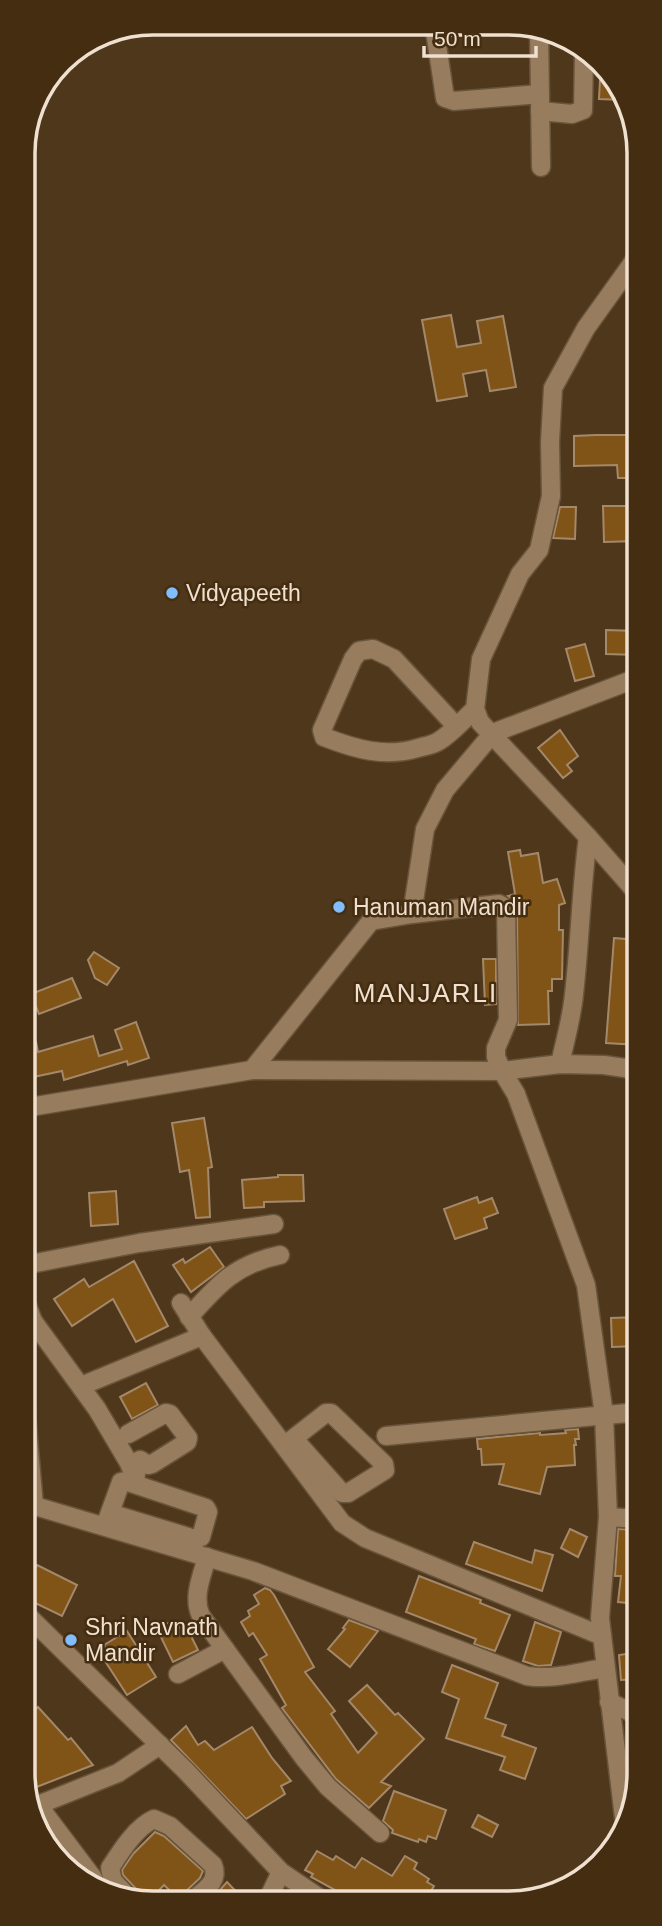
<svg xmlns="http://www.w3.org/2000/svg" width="662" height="1926" viewBox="0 0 662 1926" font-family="Helvetica,sans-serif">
  <rect width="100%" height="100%" fill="#4f371b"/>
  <!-- building -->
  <g fill="#805317" stroke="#a4886a" stroke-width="2">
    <polygon points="601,61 622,100 599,99"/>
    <polygon points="451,315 457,347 481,343 477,321 503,316 516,387 490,391 486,370 463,374 467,396 437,401 422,320"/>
    <polygon points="596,435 632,435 634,478 618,478 617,465 574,466 574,436"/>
    <polygon points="603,506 637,506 637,541 604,542"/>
    <polygon points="560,507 576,507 575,539 553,538"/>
    <polygon points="606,630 637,631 637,655 606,654"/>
    <polygon points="585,644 594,676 575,681 566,649"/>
    <polygon points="560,730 578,756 567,765 572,771 563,778 538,748"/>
    <polygon points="520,850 521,856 538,853 543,883 557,879 565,903 559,905 559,930 563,930 562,979 552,979 552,991 548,991 549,1024 518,1025 517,908 515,902 508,896 515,894 508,852"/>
    <polygon points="614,938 638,940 638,1045 606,1043"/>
    <polygon points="94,952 119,968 107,985 95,978 88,960"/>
    <polygon points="483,959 496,959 496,1004 485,1005"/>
    <polygon points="72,978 81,998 39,1014 31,994"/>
    <polygon points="136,1022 149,1058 128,1065 127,1061 64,1080 62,1071 24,1079 24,1045 36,1042 38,1052 93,1036 99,1056 122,1049 115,1030"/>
    <polygon points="204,1118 212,1167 208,1168 210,1217 196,1218 189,1170 180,1172 172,1123"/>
    <polygon points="278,1175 303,1175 304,1201 264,1202 264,1207 244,1208 242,1180 278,1177"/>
    <polygon points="116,1191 118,1224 91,1226 89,1193"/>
    <polygon points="477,1197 479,1203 492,1198 498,1213 484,1218 487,1228 455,1239 444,1209"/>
    <polygon points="210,1247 224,1267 191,1292 173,1265 183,1259 185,1263"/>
    <polygon points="134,1261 168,1326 136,1342 113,1299 72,1326 54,1299 84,1279 89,1287"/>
    <polygon points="638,1317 638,1346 612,1347 611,1318"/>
    <polygon points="146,1383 158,1405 132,1419 120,1397"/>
    <polygon points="578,1429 579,1439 575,1439 576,1445 574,1445 575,1465 547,1467 540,1494 499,1484 504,1464 482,1465 481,1449 478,1449 477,1439 540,1433 540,1435 566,1433 565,1430"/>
    <polygon points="570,1529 587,1537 578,1557 561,1548"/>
    <polygon points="618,1529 639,1530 639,1604 618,1602 621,1576 615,1576"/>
    <polygon points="474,1542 532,1563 535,1550 553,1555 542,1591 466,1564"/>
    <polygon points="37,1565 77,1585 62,1616 25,1598 25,1589"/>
    <polygon points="419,1576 481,1600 480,1603 510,1615 495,1651 474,1644 476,1639 406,1612"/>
    <polygon points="265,1588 270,1590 274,1595 314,1667 305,1672 335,1711 331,1714 358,1753 377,1733 349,1701 367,1685 395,1715 398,1713 424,1739 381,1782 391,1786 369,1808 336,1779 282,1708 286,1705 260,1659 267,1655 253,1633 249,1636 241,1622 250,1616 248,1611 259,1604 254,1595"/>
    <polygon points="349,1620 378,1631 350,1667 328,1649 345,1629 343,1628"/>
    <polygon points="172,1621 176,1629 182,1626 185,1632 188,1630 198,1650 173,1662 157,1629"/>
    <polygon points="535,1622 561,1632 551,1665 538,1666 523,1661"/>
    <polygon points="127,1631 156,1677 127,1695 103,1658 109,1654 104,1645"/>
    <polygon points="639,1652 639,1679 621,1680 619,1655"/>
    <polygon points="452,1665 498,1683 485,1718 506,1725 502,1736 536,1748 525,1779 500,1770 505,1757 446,1738 459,1699 442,1692"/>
    <polygon points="25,1696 36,1709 38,1707 68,1740 71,1738 93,1765 34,1788 25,1777"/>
    <polygon points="186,1726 198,1745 205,1741 214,1750 252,1727 272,1758 291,1781 281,1786 285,1794 246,1819 171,1740"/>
    <polygon points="394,1791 446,1810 436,1839 428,1836 426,1842 419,1839 418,1842 392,1833 393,1830 383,1821"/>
    <polygon points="478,1815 498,1825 492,1837 472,1827"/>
    <polygon points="155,1832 164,1836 203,1871 200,1878 184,1893 181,1901 164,1885 149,1901 143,1901 140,1893 123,1875 122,1870 133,1854"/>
    <polygon points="317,1851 333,1860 336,1856 355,1868 362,1858 392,1876 405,1856 417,1863 414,1869 429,1879 427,1882 434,1886 431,1891 448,1901 355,1901 311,1877 313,1874 305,1870"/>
    <polygon points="227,1882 245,1901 210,1901"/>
  </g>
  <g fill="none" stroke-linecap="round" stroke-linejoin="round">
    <defs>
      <g id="minor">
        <polyline points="434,25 445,98 454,101 540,94"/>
        <polyline points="434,28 456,25"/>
        <polyline points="539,28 541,167"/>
        <polyline points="540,111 572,114 583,110 584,52"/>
        <polyline points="637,254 634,261 586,328 553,388 550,442 551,496 539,550 520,574 481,659 475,709 480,722 588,837 638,894"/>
        <path d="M456,726l-62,-67 -21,-10 -14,2 -6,8 -31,71 2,7c31,12 61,21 94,11 7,-2 15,-3 21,-7 13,-8 24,-21 36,-32"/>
        <polyline points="412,914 425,829 445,790 493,733 637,678"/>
        <path d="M560,1064c5,-23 12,-47 14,-70 6,-52 7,-105 14,-157"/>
        <polyline points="252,1070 371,921 412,914 499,904 506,908 508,1020 496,1048 496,1057 502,1071 516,1094 586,1285 604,1415 608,1517 600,1618 624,1818"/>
        <polyline points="24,1108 252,1070 502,1071 560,1064 604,1065 638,1070"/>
        <polyline points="25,1265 139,1243 274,1224"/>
        <polyline points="25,1300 33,1321 97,1409 136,1475"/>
        <polyline points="181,1303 202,1336 342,1523 365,1538 602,1636"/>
        <path d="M189,1317c29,-33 47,-53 91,-62"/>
        <polyline points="81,1386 202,1336"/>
        <polyline points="25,1404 34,1505"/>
        <polyline points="128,1434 166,1413 170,1414 188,1438 187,1442 152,1464 148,1465 140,1460 130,1466"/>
        <polyline points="386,1436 638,1412"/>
        <polyline points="285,1445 326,1413 331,1413 384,1464 385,1470 348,1493 342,1493 294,1439"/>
        <path d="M25,1503l228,68 274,105c27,4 51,-4 78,-8"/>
        <polyline points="110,1513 195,1539"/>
        <polyline points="608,1517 639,1519"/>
        <polyline points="105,1526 121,1482 125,1481 206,1508 208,1512 201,1537 195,1539 192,1551"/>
        <path d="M207,1557c-5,19 -15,40 -6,59l103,142 24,29 52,46"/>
        <polyline points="25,1613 185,1770 281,1872 324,1901"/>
        <polyline points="178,1674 225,1649"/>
        <polyline points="609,1702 639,1716"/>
        <polyline points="28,1803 38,1805 118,1773 160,1745"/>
        <polyline points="38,1805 93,1878"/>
        <path d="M132,1901l-19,-20 -3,-13c11,-17 26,-41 44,-49l16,7 43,39c7,17 -10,26 -21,36"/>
        <polyline points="267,1901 281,1872"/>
      </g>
    </defs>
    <!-- minor casing -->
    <use href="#minor" stroke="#68543b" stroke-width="21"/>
    <!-- minor -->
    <use href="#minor" stroke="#977c5e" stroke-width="18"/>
  </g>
  <!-- markers -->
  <g fill="#80bdfa" stroke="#442d10" stroke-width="2.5">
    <circle cx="172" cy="593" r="7"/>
    <circle cx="339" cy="907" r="7"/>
    <circle cx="71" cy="1640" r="7"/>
  </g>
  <g text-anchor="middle" stroke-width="5" stroke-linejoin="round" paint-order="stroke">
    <!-- poi labels -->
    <g font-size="23" fill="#efe0d0" stroke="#442d10" text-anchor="start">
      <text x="186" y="601">Vidyapeeth</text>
      <text x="353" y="915">Hanuman Mandir</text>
      <text x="85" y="1635">Shri Navnath<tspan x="85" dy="26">Mandir</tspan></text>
    </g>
    <!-- quarter labels -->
    <g font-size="26" letter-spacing="2" fill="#efe0d0" stroke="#442d10">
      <text x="426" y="1002">MANJARLI</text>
    </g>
  </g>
  <!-- crop -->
  <path d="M0 0H662V1926H0ZM153 35H509A118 118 0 0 1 627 153V1773A118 118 0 0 1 509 1891H153A118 118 0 0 1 35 1773V153A118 118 0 0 1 153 35Z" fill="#442d10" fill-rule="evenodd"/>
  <path fill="none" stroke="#efe0d0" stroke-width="3.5" d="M153 35H509A118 118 0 0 1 627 153V1773A118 118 0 0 1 509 1891H153A118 118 0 0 1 35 1773V153A118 118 0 0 1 153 35Z"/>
  <!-- scale -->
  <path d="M424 46v10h112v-10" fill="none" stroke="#efe0d0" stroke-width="3.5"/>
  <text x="434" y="46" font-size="21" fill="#efe0d0" stroke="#442d10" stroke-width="5" paint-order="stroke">50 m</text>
</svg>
